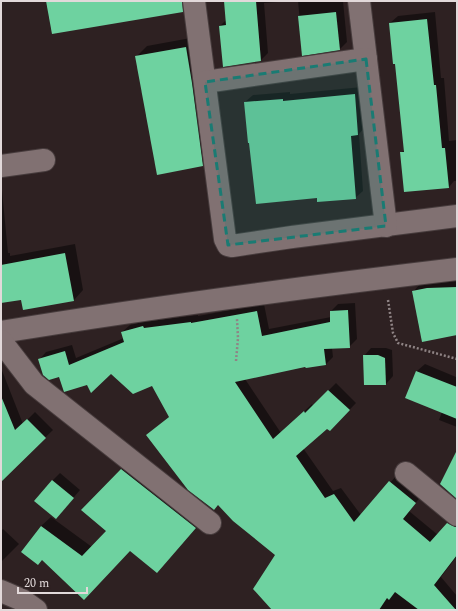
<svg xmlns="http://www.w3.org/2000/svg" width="458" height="611" viewBox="0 0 458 611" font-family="Spectral,serif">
  <rect width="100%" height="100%" fill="#2e2122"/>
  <!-- shadow -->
  <g fill="#0007">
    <polygon points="225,1 291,1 264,3 268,53 261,60 220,26 227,19"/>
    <polygon points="298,1 343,1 347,42 340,49 303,54"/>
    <polygon points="435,12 441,78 444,78 449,141 457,140 457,181 454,181 449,187 401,153 405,149 396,63 390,23 398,16"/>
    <polygon points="196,37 213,155 202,165 136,57 147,46"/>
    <polygon points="362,87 365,127 359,134 363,191 355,198 318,197 245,102 253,95 290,92 290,94"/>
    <polygon points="1,180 8,253 10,253 10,256 75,244 83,290 74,300 22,299 1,302"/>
    <polygon points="457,280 457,332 413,292 420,284"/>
    <polygon points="355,303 357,339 349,347 332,348 333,357 326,364 306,367 306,366 245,379 281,433 312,404 313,406 336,383 356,403 330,430 327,427 303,448 333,491 341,488 361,515 397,475 422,495 409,511 438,535 455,516 457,517 457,556 441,577 457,596 457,610 328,610 276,555 218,504 147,435 170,416 152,385 111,372 88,383 60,376 39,360 46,352 72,345 76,358 124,338 122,332 130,325 151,320 151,321 198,315 198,316 264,304 269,329 331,317 331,311 338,304"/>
    <polygon points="371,348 386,348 392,350 393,376 386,384 364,356"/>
    <polygon points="425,364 456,377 457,374 457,427 439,420 442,412 406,398 417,371"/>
    <polygon points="1,368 23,424 35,412 53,430 2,479 1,478"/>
    <polygon points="131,460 205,518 166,562 130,550 93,589 43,559 22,552 41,526 51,517 92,547 107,531 82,510"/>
    <polygon points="60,473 80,490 56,518 52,481"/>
    <polygon points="3,529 19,544 1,562 1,531"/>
  </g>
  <!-- building -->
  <g fill="#6ed2a0">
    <polygon points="46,1 182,1 183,12 52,34"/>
    <polygon points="224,1 256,1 261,61 223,67 219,26 226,25"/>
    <polygon points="336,12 340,50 302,56 298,16"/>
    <polygon points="427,19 434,85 436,85 442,148 445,148 449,188 404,192 400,152 404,152 395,64 393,64 389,23"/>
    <polygon points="186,47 192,83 203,166 157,175 135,56"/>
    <polygon points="355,94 358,135 351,136 356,199 317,202 317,198 256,204 249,143 248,143 244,102 283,99 283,101"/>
    <polygon points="65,253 74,301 23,310 21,300 1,303 1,265"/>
    <polygon points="457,287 457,335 422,342 412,291 427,288"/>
    <polygon points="348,310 350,348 324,349 326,365 306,368 305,367 235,382 273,439 304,411 305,413 328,390 350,410 330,431 327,429 296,456 325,498 334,494 354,522 389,481 416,503 403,519 430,542 447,523 455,527 457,527 457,555 434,585 456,610 419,610 395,592 389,600 387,598 379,610 272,610 253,589 275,555 233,521 218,505 214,510 213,509 188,490 146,435 169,417 152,386 133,394 111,374 91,393 87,385 64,392 59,377 49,380 43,375 38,359 65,351 69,365 124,342 121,332 143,326 144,328 191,322 191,323 257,311 262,336 330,322 330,311"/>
    <polygon points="363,355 378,355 385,358 386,385 364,385"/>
    <polygon points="416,371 457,387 457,419 405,398"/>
    <polygon points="1,396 15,430 27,419 46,438 1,482"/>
    <polygon points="457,450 457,499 440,484"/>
    <polygon points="121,469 196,528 157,573 130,551 84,600 42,560 38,565 21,552 41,526 82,556 106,531 81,510"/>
    <polygon points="52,480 74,498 56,519 34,501"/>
  </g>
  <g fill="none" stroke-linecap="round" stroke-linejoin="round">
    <defs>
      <g id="minor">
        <polyline points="194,1 225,239 228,245 232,246 292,237 457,216"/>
        <polyline points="359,1 386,226"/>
        <polyline points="205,82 366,59"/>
        <polyline points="1,166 44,160"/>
        <path d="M1,332c152,-25 304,-45 456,-63"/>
        <polyline points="1,341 34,384 210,523"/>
        <polyline points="406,473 457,515"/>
        <polyline points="1,591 22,600 36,610"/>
      </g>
    </defs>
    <!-- minor casing -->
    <use href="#minor" stroke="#473c3d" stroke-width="24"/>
    <!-- path -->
    <g stroke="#8f8485" stroke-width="2.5" stroke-dasharray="2 2" stroke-linecap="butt">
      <polyline points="388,300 393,333 398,343 457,359"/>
      <polyline points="236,361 238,338 237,319"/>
    </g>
    <!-- minor -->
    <use href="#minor" stroke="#817172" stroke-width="22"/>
  </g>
  <!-- marked area -->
  <path fill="#1a7b73" fill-opacity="0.2" stroke="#1a7b73" stroke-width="3" stroke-dasharray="8 5" stroke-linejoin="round" d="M366,59l20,167 -158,19 -23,-163z"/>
  <!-- border -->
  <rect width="458" height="611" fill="none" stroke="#e2d9da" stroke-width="4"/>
  <!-- scale -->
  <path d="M18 587v6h69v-6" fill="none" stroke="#e2d9da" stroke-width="2"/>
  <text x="24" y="587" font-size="12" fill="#e2d9da" stroke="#2e2122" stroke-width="3" paint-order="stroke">20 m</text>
</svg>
